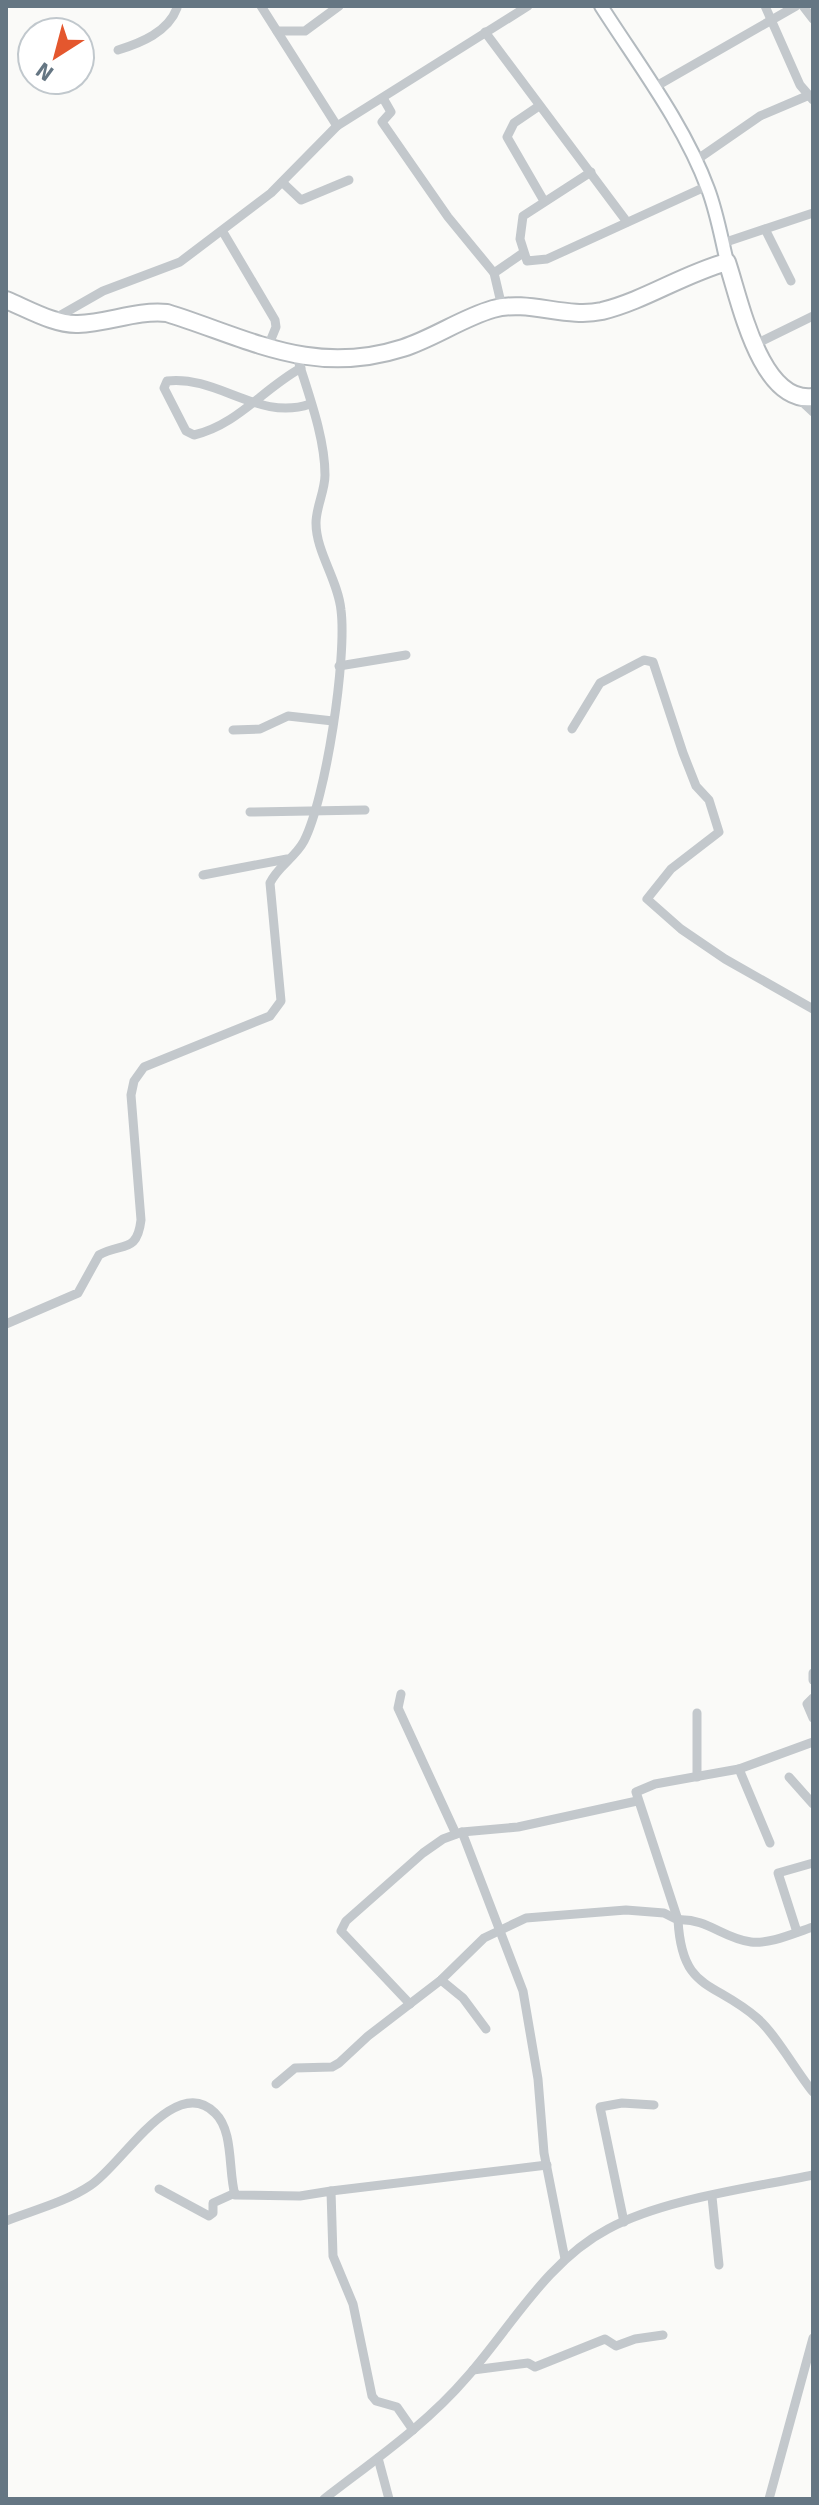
<svg xmlns="http://www.w3.org/2000/svg" width="819" height="2505" viewBox="0 0 819 2505" font-family="Signika,sans-serif">
  <rect width="100%" height="100%" fill="#fafaf8"/>
  <g fill="none" stroke-linecap="round" stroke-linejoin="round">
    <defs>
      <path id="secondary" d="M601,6c37,58 83,118 107,183 9,24 13,48 19,73"/>
      <path id="highway" d="M6,300c22,9 49,25 72,24 31,-1 58,-14 89,-11 83,26 145,64 236,35 31,-10 59,-30 90,-39 35,-10 73,10 109,2 44,-11 81,-37 125,-49 13,38 33,142 86,135"/>
    </defs>
    <!-- secondary casing -->
    <use href="#secondary" stroke="#b3babf" stroke-width="16"/>
    <!-- highway casing -->
    <use href="#highway" stroke="#b4b9bd" stroke-width="20"/>
    <!-- street -->
    <g stroke="#c3c8cc" stroke-width="9">
      <polyline points="261,6 337,126 528,6"/>
      <polyline points="765,6 800,85 813,100"/>
      <polyline points="803,6 813,19"/>
      <polyline points="277,31 305,31 339,6"/>
      <polyline points="485,32 627,222"/>
      <path d="M118,50c23,-7 50,-18 59,-42"/>
      <polyline points="653,88 796,6"/>
      <polyline points="383,98 391,112 382,122 448,217 494,273"/>
      <polyline points="539,106 514,123 507,137 544,201"/>
      <polyline points="695,161 760,116 807,96"/>
      <polyline points="591,172 523,216 520,239 527,261 547,259 707,186"/>
      <polyline points="282,182 301,200 349,180"/>
      <polyline points="765,229 791,281"/>
      <polyline points="223,232 275,320 276,327 267,349"/>
      <polyline points="723,243 813,213"/>
      <polyline points="502,307 494,273 523,253"/>
      <polyline points="54,319 103,291 180,262 271,193 337,126"/>
      <polyline points="756,344 813,316"/>
      <path d="M301,368c-38,21 -64,57 -107,67l-8,-4 -22,-43 3,-7c51,-6 92,41 143,23"/>
      <polyline points="798,398 813,412"/>
      <polyline points="339,666 406,655"/>
      <polyline points="572,729 600,683 644,660 653,662 683,753 696,786 709,800 719,832 671,869 647,899 681,929 725,959 813,1009"/>
      <polyline points="233,730 260,729 288,716 333,721"/>
      <polyline points="250,812 365,810"/>
      <polyline points="203,875 287,859"/>
      <path d="M6,1324l72,-31 21,-38c23,-13 38,-1 42,-35l-10,-125 3,-14 10,-14 126,-51 11,-15 -11,-118c8,-17 25,-25 34,-42 22,-43 43,-183 37,-231 -3,-30 -25,-58 -25,-87 0,-16 9,-32 9,-48 0,-38 -17,-82 -28,-118"/>
      <polyline points="813,1673 813,1680"/>
      <polyline points="401,1694 398,1708 456,1834"/>
      <polyline points="813,1698 807,1704 813,1718"/>
      <polyline points="697,1713 697,1777"/>
      <path d="M739,1769l-84,15 -19,8 42,128c29,-2 46,19 73,22 20,2 43,-9 62,-15"/>
      <polyline points="789,1777 813,1804"/>
      <polyline points="462,1832 523,1991 538,2079 544,2153 565,2259"/>
      <polyline points="770,1843 739,1769 813,1742"/>
      <polyline points="797,1932 778,1873 813,1863"/>
      <polyline points="441,1980 463,1998 486,2029"/>
      <polyline points="410,2004 341,1931 346,1921 423,1853 443,1839 462,1832 518,1827 637,1801"/>
      <path d="M276,2084l19,-16 37,-1 7,-4 29,-27 73,-56 43,-42 42,-20 100,-8 38,3 14,7c4,72 35,60 79,98 18,15 39,53 56,74"/>
      <polyline points="159,2189 209,2216 213,2213 213,2203 235,2193"/>
      <polyline points="331,2191 547,2165"/>
      <polyline points="712,2197 719,2265"/>
      <path d="M6,2221c28,-11 60,-19 85,-36 30,-19 84,-113 124,-72 19,18 13,58 20,82l65,1 31,-5 2,65 20,48 19,92 4,5 21,6 16,23"/>
      <polyline points="624,2222 600,2107 622,2103 654,2105"/>
      <polyline points="473,2370 528,2363 535,2367 605,2339 616,2346 635,2339 663,2335"/>
      <polyline points="378,2458 389,2499"/>
      <path d="M324,2499c49,-38 102,-74 143,-122 44,-50 80,-116 141,-148 55,-30 143,-41 205,-54"/>
      <polyline points="769,2499 813,2338"/>
    </g>
    <!-- secondary -->
    <use href="#secondary" stroke="#fff" stroke-width="12"/>
    <!-- highway -->
    <use href="#highway" stroke="#fff" stroke-width="16"/>
  </g>
  <!-- border -->
  <rect width="819" height="2505" fill="none" stroke="#657683" stroke-width="16"/>
  <!-- north arrow -->
  <g transform="translate(56 56) rotate(216)"><circle r="38" fill="#ffffff" stroke="#c1c8cd" stroke-width="2"/>
  <path d="M0-6L14 30L0 20L-14 30Z" fill="#e4572e"/>
  <text y="-12" font-size="22" font-weight="bold" text-anchor="middle" fill="#657683">N</text>
  </g>
</svg>
